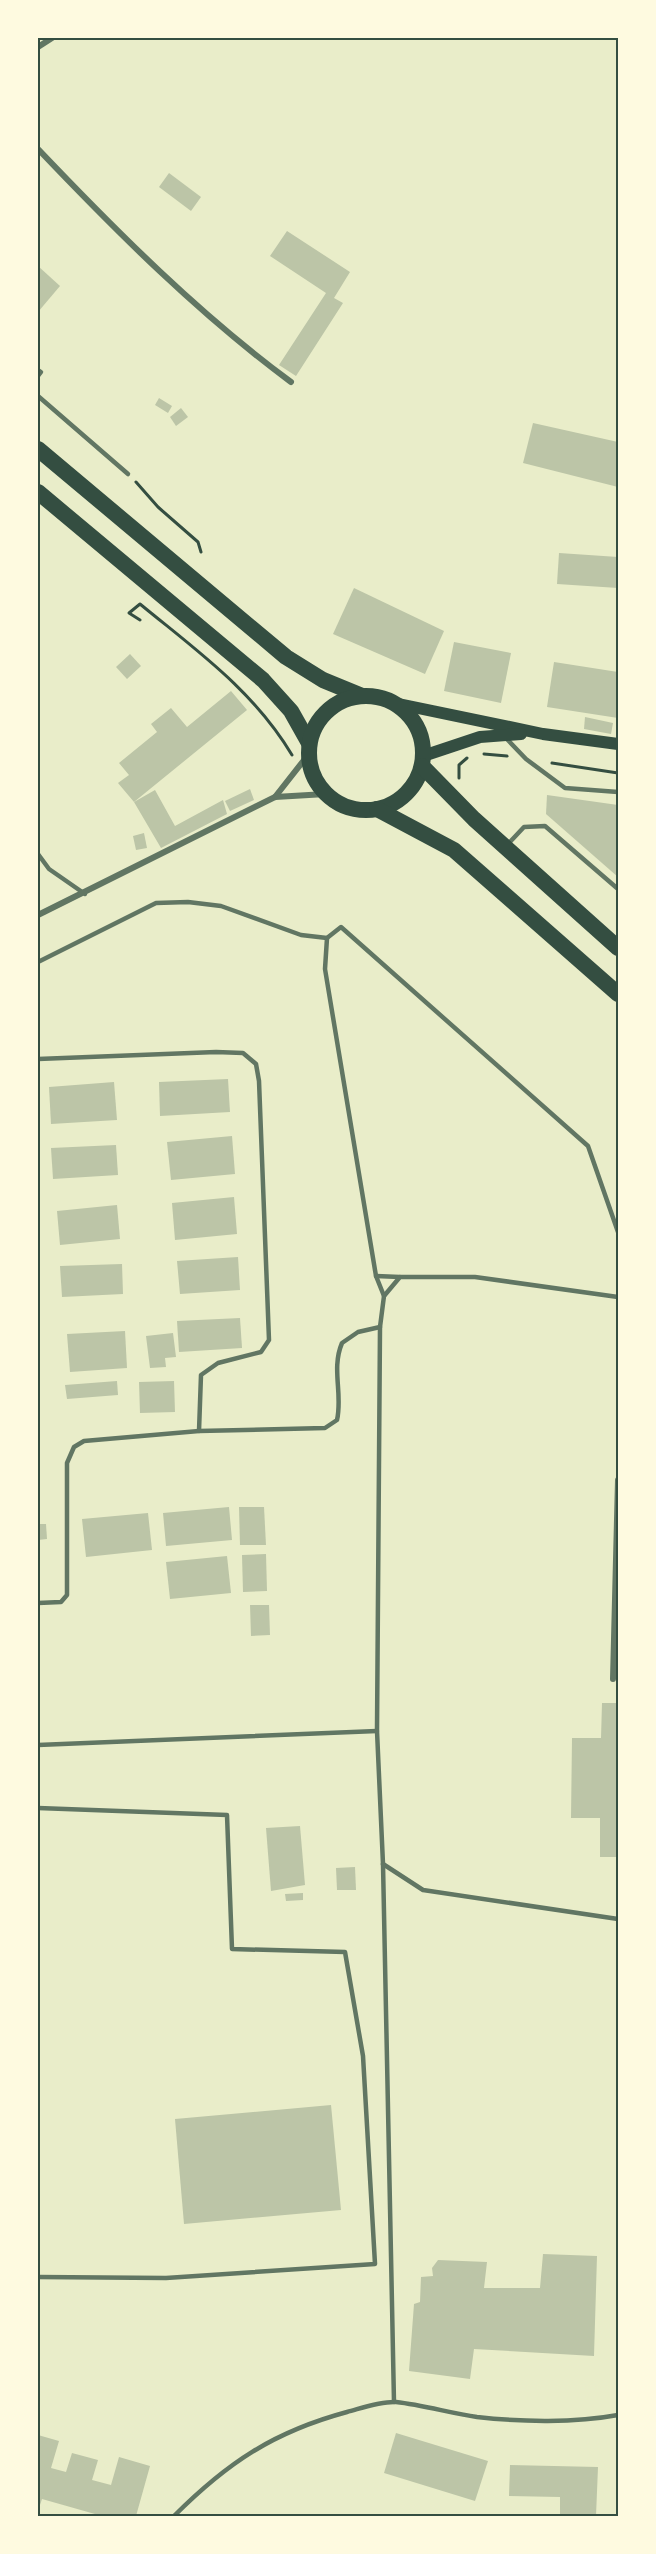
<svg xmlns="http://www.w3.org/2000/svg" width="656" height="2554" viewBox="0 0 656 2554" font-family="'Nunito Sans',sans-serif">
  <rect width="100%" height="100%" fill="#e9edc9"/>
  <!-- building -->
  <g fill="#bcc5a7">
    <polygon points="169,173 201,197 191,211 159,187"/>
    <polygon points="287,231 350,272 334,298 343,303 296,376 279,365 326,293 270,256"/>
    <polygon points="38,266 60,286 38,312"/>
    <polygon points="159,398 172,406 168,413 155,405"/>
    <polygon points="181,408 188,417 176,426 170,417"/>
    <polygon points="533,423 618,442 618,487 523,463"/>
    <polygon points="559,553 618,557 618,588 557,584"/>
    <polygon points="354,588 444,631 425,674 333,634"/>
    <polygon points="454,642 511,653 501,703 444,691"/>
    <polygon points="130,654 141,666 127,679 116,667"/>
    <polygon points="554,662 618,672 618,718 547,707"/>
    <polygon points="231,691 247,710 134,802 118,783 129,775 119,763 157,732 151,724 171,708 187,727"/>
    <polygon points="585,717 613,723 611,734 584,729"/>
    <polygon points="250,789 254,800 230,811 225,801"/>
    <polygon points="155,790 175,826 223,800 227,814 161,848 134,802"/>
    <polygon points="547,795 618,805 618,877 546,814"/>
    <polygon points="144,833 147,848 136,850 133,836"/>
    <polygon points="228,1079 230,1112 160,1116 159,1082"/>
    <polygon points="114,1082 117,1120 51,1124 49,1087"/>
    <polygon points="232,1136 235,1174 171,1180 167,1142"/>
    <polygon points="116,1145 118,1175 53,1179 51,1148"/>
    <polygon points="234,1197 237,1234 175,1240 172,1203"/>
    <polygon points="117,1205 120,1239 60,1245 57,1211"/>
    <polygon points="238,1257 240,1290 180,1294 177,1261"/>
    <polygon points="122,1264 123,1294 62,1297 60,1266"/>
    <polygon points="240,1318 242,1348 179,1352 177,1321"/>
    <polygon points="125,1331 127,1368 70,1372 67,1334"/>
    <polygon points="173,1333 176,1357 165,1358 166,1367 150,1368 146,1336"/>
    <polygon points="117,1381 118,1395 67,1399 65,1385"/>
    <polygon points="174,1381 175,1412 140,1413 139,1382"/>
    <polygon points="229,1507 232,1540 166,1546 163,1513"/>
    <polygon points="239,1507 264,1507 266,1545 240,1545"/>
    <polygon points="148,1513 152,1550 86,1557 82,1519"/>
    <polygon points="38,1524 46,1524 47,1539 38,1540"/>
    <polygon points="266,1554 267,1591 243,1592 242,1555"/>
    <polygon points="227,1556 231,1593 170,1599 166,1562"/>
    <polygon points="250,1605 269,1605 270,1635 251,1636"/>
    <polygon points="602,1703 618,1703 618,1857 600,1857 600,1818 571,1818 572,1738 601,1738"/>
    <polygon points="300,1826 305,1885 271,1891 266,1828"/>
    <polygon points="355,1867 356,1890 337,1890 336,1868"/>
    <polygon points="303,1893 303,1900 286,1901 285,1894"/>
    <polygon points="331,2105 341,2210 184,2224 175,2119"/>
    <polygon points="543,2254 597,2256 594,2356 474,2349 470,2379 409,2371 414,2304 420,2302 421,2277 433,2276 432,2268 438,2260 487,2262 484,2288 540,2288"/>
    <polygon points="396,2433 488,2461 475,2501 384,2473"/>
    <polygon points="38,2435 59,2441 51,2468 66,2472 72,2453 98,2460 92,2480 111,2485 119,2457 150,2466 136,2516 102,2516 42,2499 38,2511"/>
    <polygon points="510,2465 598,2467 596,2516 560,2516 560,2497 509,2496"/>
  </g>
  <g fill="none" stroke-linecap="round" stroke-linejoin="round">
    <!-- path -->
    <g stroke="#344e41" stroke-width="3">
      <polyline points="136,482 158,507 198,542 201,552"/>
      <path d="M140,620l-11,-7 11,-9c57,47 113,86 152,151"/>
      <polyline points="484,754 507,756"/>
      <polyline points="552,763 618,773"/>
      <polyline points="459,778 459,765 467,758"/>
    </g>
    <!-- service -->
    <g stroke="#617663" stroke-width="4.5">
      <polyline points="38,370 41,372 38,376"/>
      <polyline points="38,396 128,474"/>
      <polyline points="505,737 526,759 565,788 618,792"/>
      <polyline points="508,844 524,827 545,826 618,889"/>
      <polyline points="38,854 49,869 85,894"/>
      <polyline points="327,938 325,969 376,1276 384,1296"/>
      <polyline points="38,962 156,903 188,902 221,906 301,935 327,938 341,927 588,1146 618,1232"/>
      <polyline points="38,1059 216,1052 243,1053 256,1064 259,1081 269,1340 261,1352 218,1363 201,1375 199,1431"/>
      <polyline points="376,1276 400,1277"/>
      <path d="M38,1603l23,-1 6,-7v-132l7,-16 10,-6 115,-10 126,-3 12,-8c6,-26 -6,-51 5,-77l16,-11 22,-5"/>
      <polyline points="38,1745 377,1731"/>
      <polyline points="38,1808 227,1815 232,1949 345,1952 363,2056 375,2264 166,2278 38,2277"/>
      <polyline points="383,1864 423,1890 618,1919"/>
      <polyline points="394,2402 383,1864 377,1731 380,1327 384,1296 400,1277 475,1277 618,1297"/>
      <path d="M174,2516c53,-53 99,-84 173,-104 15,-4 34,-11 49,-10 27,3 54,11 81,15 44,5 98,6 141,-2"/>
    </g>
    <!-- minor -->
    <g stroke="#617663" stroke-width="6">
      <polyline points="38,47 52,38"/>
      <path d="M38,149c79,83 161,165 253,233"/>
      <polyline points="275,797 308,755"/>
      <polyline points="38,915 275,797 326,794"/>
      <polyline points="613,1679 618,1480"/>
    </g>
    <!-- secondary -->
    <g stroke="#344e41" stroke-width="12">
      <polyline points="389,702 543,734 618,744"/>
      <polyline points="423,756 480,737 521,734"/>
    </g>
    <!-- trunk -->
    <g stroke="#344e41" stroke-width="16">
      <polyline points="38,449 286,657 323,680 362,696"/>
      <polyline points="38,492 263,680 291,711 309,743"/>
      <circle cx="366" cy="753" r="57"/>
      <polyline points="422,766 474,819 618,948"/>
      <polyline points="377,809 454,850 618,994"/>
    </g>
  </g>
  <!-- border -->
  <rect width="656" height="2554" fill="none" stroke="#fefae0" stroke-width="78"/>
  <rect x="39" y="39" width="578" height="2476" fill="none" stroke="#344e41" stroke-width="2"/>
</svg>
